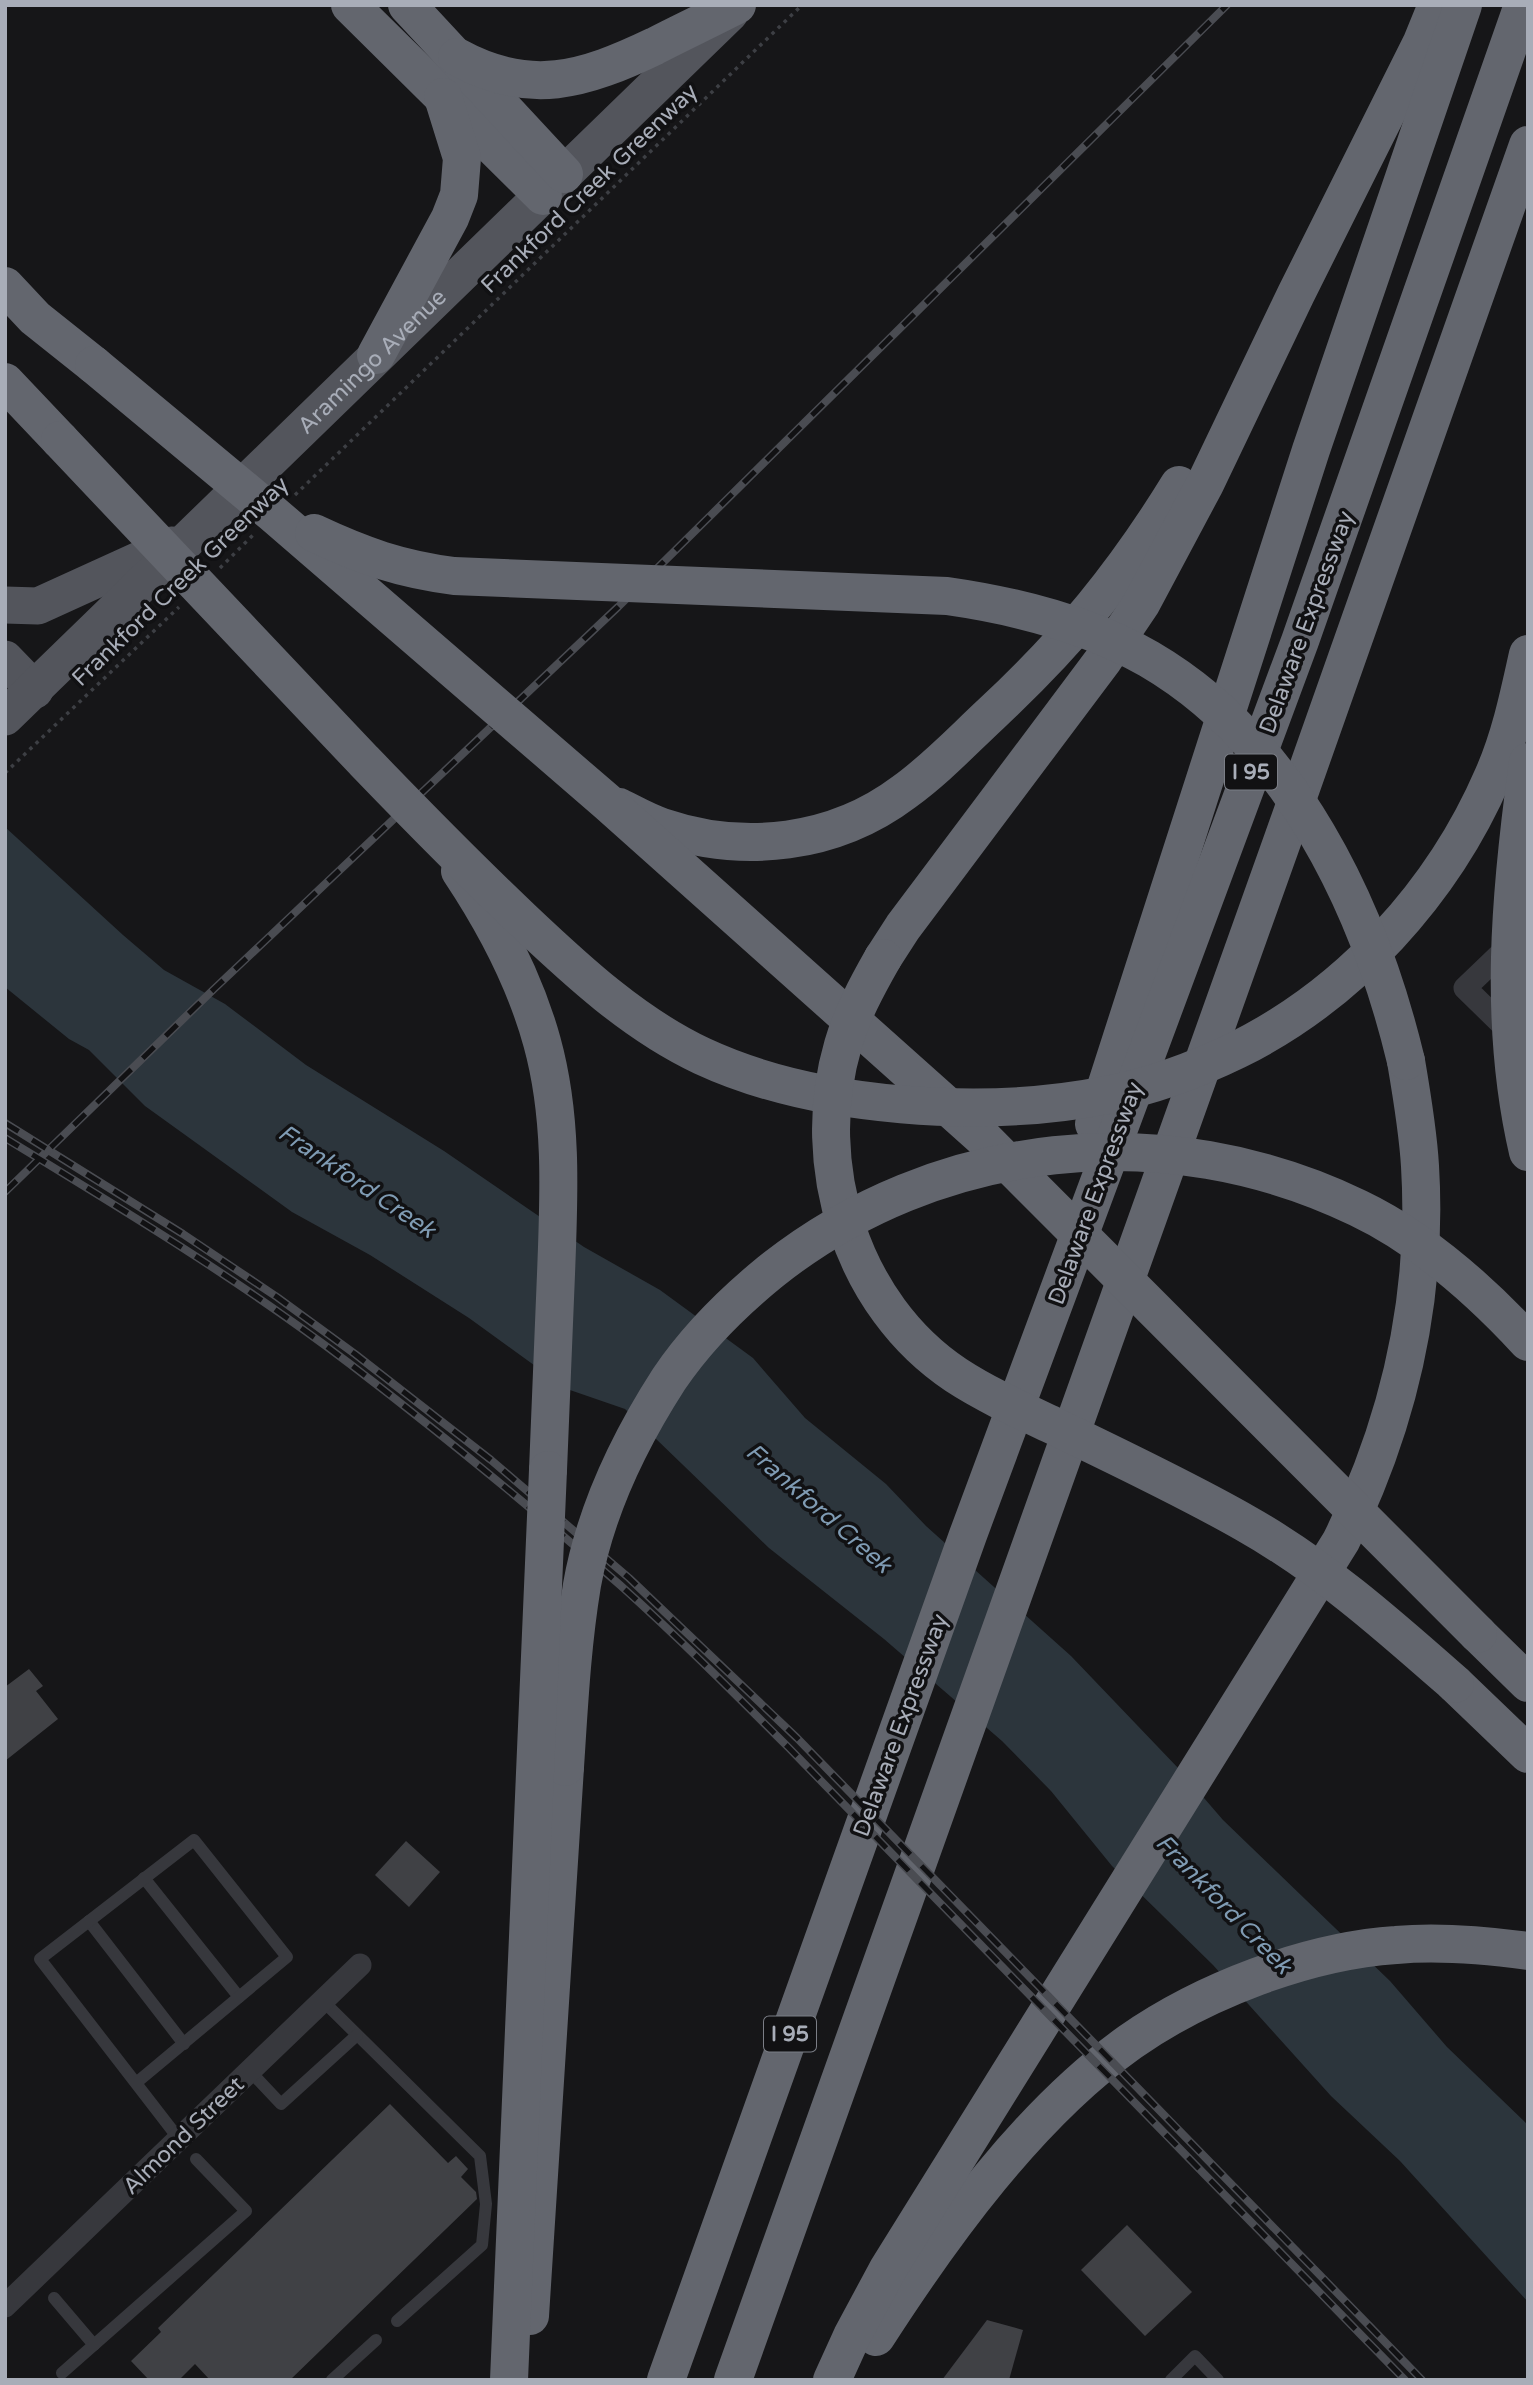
<svg xmlns="http://www.w3.org/2000/svg" width="1533" height="2385" viewBox="0 0 1533 2385" font-family="'Varela Round',sans-serif">
  <rect width="100%" height="100%" fill="#161618"/>
  <!-- water -->
  <polygon fill="#2c353c" points="5,827 123,935 164,970 225,1004 306,1065 444,1151 584,1247 660,1290 753,1358 805,1418 886,1484 926,1526 1071,1656 1179,1769 1223,1820 1390,1981 1447,2047 1528,2125 1528,2302 1400,2161 1331,2096 1213,1965 1112,1866 1051,1791 1002,1741 884,1639 769,1548 625,1409 567,1389 469,1318 370,1255 292,1212 145,1106 89,1050 69,1039 5,987"/>
  <!-- building -->
  <g fill="#404145">
    <polygon points="29,1669 43,1686 36,1691 58,1719 5,1761 5,1687"/>
    <polygon points="406,1841 440,1872 409,1907 375,1875"/>
    <polygon points="390,2104 448,2163 456,2156 468,2169 461,2177 476,2192 477,2199 290,2380 210,2380 195,2364 179,2380 149,2380 131,2361 161,2332 158,2328"/>
    <polygon points="1127,2225 1192,2292 1145,2336 1081,2270"/>
    <polygon points="987,2320 1023,2330 1009,2380 942,2380"/>
  </g>
  <g fill="none" stroke-linecap="round" stroke-linejoin="round">
    <!-- path -->
    <g stroke="#3d3f44" stroke-width="3.5" stroke-dasharray="3.5 5" stroke-linecap="butt">
      <polyline points="295,495 802,5"/>
      <polyline points="220,568 254,534"/>
      <polyline points="5,773 179,607"/>
    </g>
    <!-- lane -->
    <g stroke="#37383d" stroke-width="12">
      <polyline points="144,1878 239,1997"/>
      <polyline points="89,1921 184,2044"/>
      <polyline points="323,2001 480,2156 486,2204 482,2245 397,2321"/>
      <polyline points="250,2071 281,2104 357,2035"/>
      <polyline points="136,2083 287,1957 194,1840 40,1959 179,2139"/>
      <polyline points="54,2298 94,2345"/>
      <polyline points="62,2373 246,2211 196,2159"/>
      <polyline points="332,2380 376,2340"/>
      <polyline points="1171,2380 1195,2356 1218,2380"/>
    </g>
    <!-- street -->
    <g stroke="#37383d" stroke-width="23">
      <polyline points="1513,942 1465,988 1513,1035"/>
      <polyline points="5,2306 360,1965"/>
    </g>
    <!-- primary -->
    <g stroke="#53555c" stroke-width="37">
      <polyline points="5,605 38,606 172,545"/>
      <polyline points="5,659 35,690"/>
      <path id="s1" d="M5,717l725,-704"/>
    </g>
    <!-- highway -->
    <g stroke="#63666e" stroke-width="38">
      <polyline points="350,5 543,196"/>
      <polyline points="407,5 564,174"/>
      <path d="M457,57c73,40 127,23 198,-11 27,-14 55,-27 82,-41"/>
      <polyline points="5,286 35,318 94,365"/>
      <polyline points="376,355 450,218 459,195 462,158 443,97"/>
      <polyline points="5,382 60,440"/>
      <path d="M619,807c14,7 28,15 43,20 82,28 173,17 242,-35 32,-23 59,-52 87,-78 78,-73 132,-138 188,-229"/>
      <path d="M460,871c36,54 65,109 82,171 21,76 17,154 14,232 -3,65 -5,131 -8,196"/>
      <polyline points="883,958 903,927 1104,659 1141,604 1205,484 1296,294 1422,42 1437,5"/>
      <polyline points="1094,1124 1311,450 1463,5"/>
      <polyline points="1478,1634 1528,1683"/>
      <polyline points="1455,1684 1528,1754"/>
      <polyline points="530,2316 565,1767"/>
      <path d="M876,2337c67,-104 153,-223 254,-295 73,-51 177,-91 266,-97 44,-4 88,0 132,6"/>
      <polyline points="666,2380 968,1535 1300,641 1523,5"/>
      <polyline points="733,2380 1283,839 1528,145"/>
      <path d="M832,2380l20,-44 36,-67 453,-728c58,-118 87,-244 79,-375 -2,-35 -8,-70 -14,-105"/>
    </g>
    <defs>
      <g id="rail">
        <polyline points="5,1123 183,1234 277,1297 355,1354 491,1460 629,1578 797,1738 1422,2380"/>
        <path d="M5,1138c117,71 236,143 345,226 93,71 183,145 270,221 58,52 113,107 168,162l617,633"/>
        <polyline points="5,1192 214,989 618,607 1227,5"/>
      </g>
    </defs>
    <!-- rail casing -->
    <use href="#rail" stroke="#4a4c52" stroke-width="8"/>
    <!-- rail -->
    <use href="#rail" stroke="#111113" stroke-width="5" stroke-dasharray="16" stroke-linecap="butt"/>
    <!-- highway-bridge -->
    <g stroke="#63666e" stroke-width="38">
      <polyline points="94,365 272,513 607,802 982,1137 1478,1634"/>
      <path d="M60,440c102,107 203,214 304,321 52,54 104,107 159,159 54,51 111,104 179,136 114,53 283,63 405,39 45,-9 89,-25 130,-45 113,-56 206,-158 256,-274 17,-38 26,-81 35,-122"/>
      <path d="M314,533c49,23 86,36 140,43l493,20c70,10 141,28 202,63 142,83 220,248 257,402"/>
      <path d="M1528,762c-18,130 -30,261 0,390"/>
      <path d="M883,958c-16,28 -31,56 -40,87 -35,119 8,260 113,330 29,19 62,34 94,49 65,32 132,63 195,99 78,44 143,102 210,161"/>
      <path d="M565,1767c4,-61 7,-122 17,-182 13,-73 47,-144 87,-206 27,-40 63,-76 101,-107 166,-133 396,-157 588,-64 65,31 121,81 170,134"/>
      <polyline points="509,2380 548,1470"/>
    </g>
  </g>
  <g text-anchor="middle" stroke-width="7" stroke-linejoin="round" paint-order="stroke">
    <!-- shield labels -->
    <g fill="#111113" stroke="#7b7e86" stroke-width="2">
      <rect x="1225" y="754.5" width="52" height="35" rx="5"/>
      <rect x="764" y="2016.5" width="52" height="35" rx="5"/>
    </g>
    <g font-size="21" font-weight="bold" fill="#a8adb8">
      <text x="1251" y="779">I 95</text>
      <text x="790" y="2041">I 95</text>
    </g>
    <!-- street labels -->
    <g font-size="23" fill="#a8adb8" stroke="#111113">
      <text transform="translate(589 188) rotate(-44)" y="8">Frankford Creek Greenway</text>
      <text dy="8" stroke="none"><textPath href="#s1" startOffset="511">Aramingo Avenue</textPath></text>
      <text transform="translate(180 581) rotate(-44)" y="8">Frankford Creek Greenway</text>
      <text transform="translate(1306 622) rotate(-70)" y="8">Delaware Expressway</text>
      <text transform="translate(1095 1193) rotate(-70)" y="8">Delaware Expressway</text>
      <text transform="translate(900 1725) rotate(-70)" y="8">Delaware Expressway</text>
      <text transform="translate(183 2135) rotate(-44)" y="8">Almond Street</text>
    </g>
    <!-- water labels -->
    <g font-size="24" font-style="italic" fill="#7f9bb3" stroke="#111113">
      <text transform="translate(357 1181) rotate(34)" y="8">Frankford Creek</text>
      <text transform="translate(819 1508) rotate(41)" y="8">Frankford Creek</text>
      <text transform="translate(1224 1904) rotate(46)" y="8">Frankford Creek</text>
    </g>
  </g>
  <!-- border -->
  <rect width="1533" height="2385" fill="none" stroke="#a8adb8" stroke-width="14"/>
</svg>
